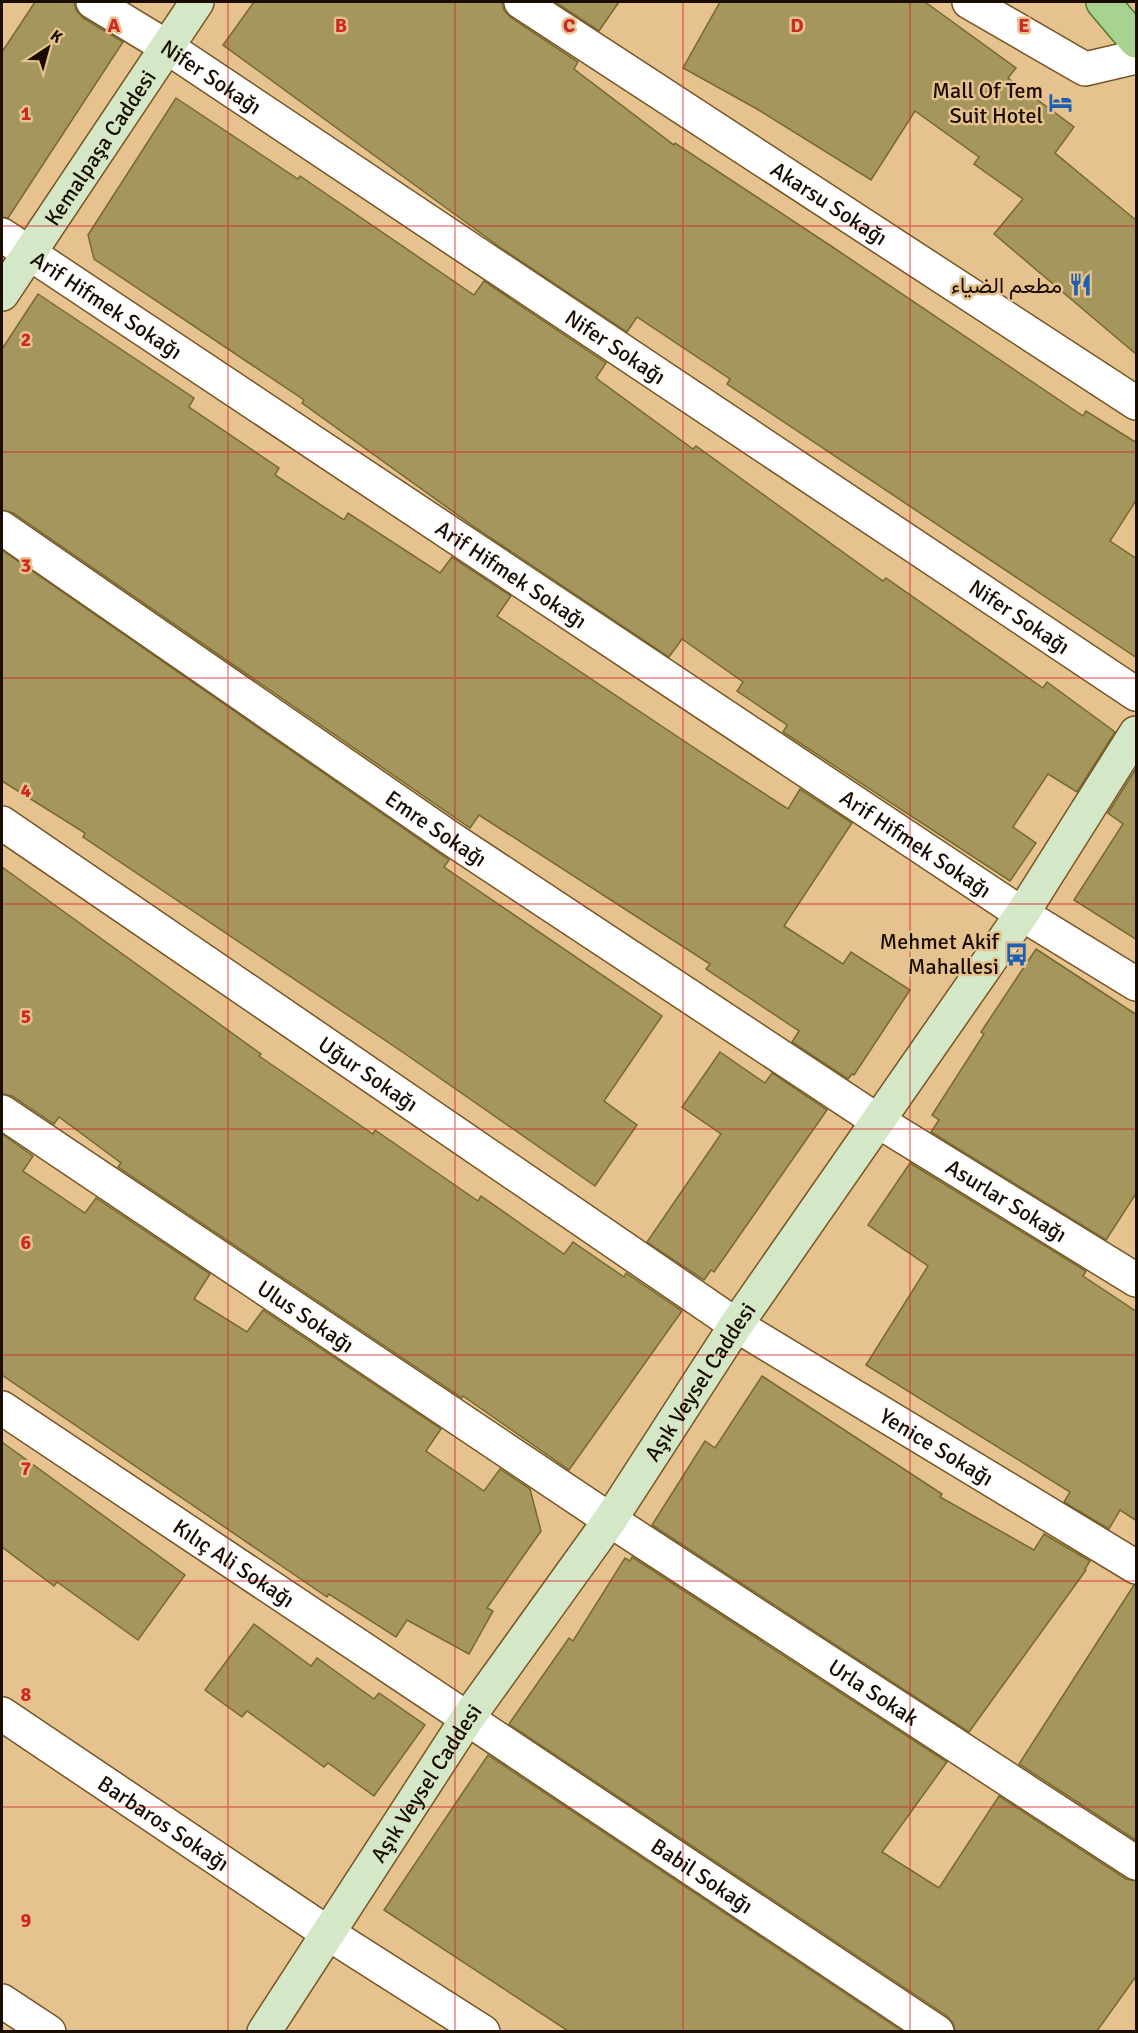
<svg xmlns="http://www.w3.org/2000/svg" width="1138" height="2033" viewBox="0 0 1138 2033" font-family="Signika,Vazirmatn,sans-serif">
  <rect width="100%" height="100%" fill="#e6c28f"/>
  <!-- building -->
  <g fill="#a4965d" stroke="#766930" stroke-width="1.5">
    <polygon points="35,2 74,2 76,10 83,18 123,42 8,218 2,217 2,52"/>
    <polygon points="254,2 502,2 504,10 510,17 578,62 574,69 674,145 675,143 834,248 1083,416 1086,411 1137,443 1137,499 1110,541 1137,559 1137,658 727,384 730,379 637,317 627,332 501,248 223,45"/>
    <polygon points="555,2 619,2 599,31"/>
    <polygon points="720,2 925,2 1016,68 1008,78 1074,127 1055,153 1137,221 1137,355 994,234 1023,199 974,164 979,157 915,111 871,180 757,109 683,68"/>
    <polygon points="176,98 298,179 300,176 474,295 484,281 606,363 596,378 693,449 696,446 883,581 886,578 1043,688 1047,682 1115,732 1077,792 1048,774 1013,827 1036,843 1010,881 783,732 787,725 737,691 743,682 682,639 669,657 473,526 302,403 304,400 94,259 88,235"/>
    <polygon points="38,294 194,398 189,407 279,468 275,475 344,520 348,513 440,573 452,557 511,596 497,616 699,751 788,809 800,789 852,823 784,926 843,964 851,952 910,990 854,1075 852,1074 848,1079 792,1042 799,1031 706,969 710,964 479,815 470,828 13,513 2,510 2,349"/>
    <polygon points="2,550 449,860 444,867 662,1016 604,1101 637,1125 595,1186 401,1051 83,837 85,833 2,781"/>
    <polygon points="1137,767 1137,940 1074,900 1123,824 1108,813"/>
    <polygon points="2,867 261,1054 259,1056 373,1134 375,1130 478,1201 481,1196 564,1254 573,1242 624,1277 626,1273 682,1311 569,1470 463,1396 462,1398 118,1167 121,1163 59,1117 54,1124 12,1096 2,1094"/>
    <polygon points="1036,949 1137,1015 1137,1192 1106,1240 931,1132 939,1120 932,1115 984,1034 981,1032"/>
    <polygon points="720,1052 765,1083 772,1073 827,1110 714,1272 711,1270 704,1280 647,1242 721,1134 682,1107"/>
    <polygon points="2,1134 33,1156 23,1171 85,1213 96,1198 210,1274 194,1299 247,1332 263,1310 441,1429 426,1451 484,1491 500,1469 530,1489 541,1531 487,1608 493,1611 469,1654 407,1620 396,1637 329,1594 327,1597 2,1375"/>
    <polygon points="910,1163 1086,1271 1083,1276 1137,1312 1137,1521 1120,1510 1109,1529 1064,1502 1070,1492 866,1365 928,1266 868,1225"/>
    <polygon points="762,1376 942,1494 940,1497 1034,1550 1044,1534 1090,1561 1085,1569 1086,1570 969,1732 652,1525 705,1441 715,1448"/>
    <polygon points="2,1442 185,1575 138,1640 57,1582 54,1586 2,1547"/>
    <polygon points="632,1557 947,1762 882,1852 939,1888 999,1796 1126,1879 1137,1881 1137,1975 1097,2031 955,2031 953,2023 947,2016 509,1724 569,1638 573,1641 625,1558 630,1561"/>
    <polygon points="1134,1585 1137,1586 1137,1841 1019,1764"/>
    <polygon points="254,1624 311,1666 317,1658 374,1699 379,1693 425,1725 374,1796 328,1763 324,1767 247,1711 242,1717 205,1690"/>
    <polygon points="488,1755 902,2031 568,2031 384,1910"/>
  </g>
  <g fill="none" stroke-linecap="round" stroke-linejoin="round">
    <defs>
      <g id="street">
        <path id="s1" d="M93,2l74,45 969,647"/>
        <path id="s2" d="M521,2l615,401"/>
        <polyline points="969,2 1085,69 1136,57"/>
        <path id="s3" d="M2,235l1020,679 114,70"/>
        <path id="s4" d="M2,528l448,310 428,283 258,159"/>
        <path id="s5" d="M2,823l734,502 400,242"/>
        <path id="s6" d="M2,1112l608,408 526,343"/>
        <path id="s7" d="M2,1408l935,624"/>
        <path id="s8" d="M2,1714l324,218 157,100"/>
        <polyline points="2,2001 49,2032"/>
      </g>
      <g id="secondary">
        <path id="s9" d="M2,294l195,-292"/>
        <path id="s10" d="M264,2032l203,-313 143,-199 126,-195 286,-411 114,-181"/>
      </g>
      <polyline id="primary" points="1103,2 1136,41"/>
    </defs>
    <!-- street casing -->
    <use href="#street" stroke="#755524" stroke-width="36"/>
    <!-- secondary casing -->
    <use href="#secondary" stroke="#755524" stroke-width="36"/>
    <!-- primary casing -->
    <use href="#primary" stroke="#517a2e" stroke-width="36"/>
    <!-- street -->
    <use href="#street" stroke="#fff" stroke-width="33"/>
    <!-- secondary -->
    <use href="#secondary" stroke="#d4e8c8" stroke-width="33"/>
    <!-- primary -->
    <use href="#primary" stroke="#a8d291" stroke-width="33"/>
  </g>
  <!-- grid -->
  <path fill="none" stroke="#cd2726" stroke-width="1.5" stroke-opacity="0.55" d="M228,2v2030M455,2v2030M683,2v2030M910,2v2030M2,226h1134M2,452h1134M2,678h1134M2,904h1134M2,1129h1134M2,1355h1134M2,1581h1134M2,1807h1134"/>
  <!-- icons -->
  <defs>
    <symbol id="hotel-bare" viewBox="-9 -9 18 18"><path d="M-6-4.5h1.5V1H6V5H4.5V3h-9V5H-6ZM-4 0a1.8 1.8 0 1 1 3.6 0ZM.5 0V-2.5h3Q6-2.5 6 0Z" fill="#1d5fb0" stroke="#e6c28f" stroke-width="2.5" paint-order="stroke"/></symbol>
    <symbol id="restaurant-bare" viewBox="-9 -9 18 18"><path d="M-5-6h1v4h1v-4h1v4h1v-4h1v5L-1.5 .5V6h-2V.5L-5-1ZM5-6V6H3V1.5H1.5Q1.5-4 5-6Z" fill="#1d5fb0" stroke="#e6c28f" stroke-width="2.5" paint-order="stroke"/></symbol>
    <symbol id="bus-bare" viewBox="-9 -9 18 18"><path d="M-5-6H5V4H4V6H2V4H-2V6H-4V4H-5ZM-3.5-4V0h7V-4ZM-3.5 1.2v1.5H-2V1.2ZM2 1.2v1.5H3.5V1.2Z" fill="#1d5fb0" stroke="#e6c28f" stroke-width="2.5" paint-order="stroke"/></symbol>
  </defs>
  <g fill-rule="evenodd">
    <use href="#hotel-bare" x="1044" y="86" width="33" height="33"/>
    <use href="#restaurant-bare" x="1064" y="268" width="33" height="33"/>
    <use href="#bus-bare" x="1000" y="938" width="33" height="33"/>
  </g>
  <g text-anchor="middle" stroke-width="5" stroke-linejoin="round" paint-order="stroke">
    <!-- street labels -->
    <g font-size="22" fill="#1a0d00" stroke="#e6c28f">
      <text dy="8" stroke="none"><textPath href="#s1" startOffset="140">Nifer Sokağı</textPath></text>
      <text dy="8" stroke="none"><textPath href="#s9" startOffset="176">Kemalpaşa Caddesi</textPath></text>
      <text dy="8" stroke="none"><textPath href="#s2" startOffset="368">Akarsu Sokağı</textPath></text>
      <text dy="8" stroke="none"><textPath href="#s3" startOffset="126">Arif Hifmek Sokağı</textPath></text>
      <text dy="8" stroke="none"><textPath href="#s1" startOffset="626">Nifer Sokağı</textPath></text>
      <text dy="8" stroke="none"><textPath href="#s3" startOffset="612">Arif Hifmek Sokağı</textPath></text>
      <text dy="8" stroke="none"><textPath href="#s1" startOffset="1112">Nifer Sokağı</textPath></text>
      <text dy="8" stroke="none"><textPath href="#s4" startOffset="528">Emre Sokağı</textPath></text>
      <text dy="8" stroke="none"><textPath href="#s3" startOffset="1098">Arif Hifmek Sokağı</textPath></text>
      <text dy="8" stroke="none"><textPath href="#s5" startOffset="444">Uğur Sokağı</textPath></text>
      <text dy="8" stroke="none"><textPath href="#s4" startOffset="1209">Asurlar Sokağı</textPath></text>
      <text dy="8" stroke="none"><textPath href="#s6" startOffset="366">Ulus Sokağı</textPath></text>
      <text dy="8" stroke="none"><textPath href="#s10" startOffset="783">Aşık Veysel Caddesi</textPath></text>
      <text dy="8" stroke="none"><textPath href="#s5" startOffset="1124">Yenice Sokağı</textPath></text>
      <text dy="8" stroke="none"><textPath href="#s7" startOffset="279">Kılıç Ali Sokağı</textPath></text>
      <text dy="8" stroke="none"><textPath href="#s6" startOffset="1047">Urla Sokak</textPath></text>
      <text dy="8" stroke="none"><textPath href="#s10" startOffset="297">Aşık Veysel Caddesi</textPath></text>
      <text dy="8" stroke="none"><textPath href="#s8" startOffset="195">Barbaros Sokağı</textPath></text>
      <text dy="8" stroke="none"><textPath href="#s7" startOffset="842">Babil Sokağı</textPath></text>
    </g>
    <!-- poi labels -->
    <g font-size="22" fill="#1a0d00" stroke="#e6c28f" text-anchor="end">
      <text x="1043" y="98">Mall Of Tem<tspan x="1043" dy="25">Suit Hotel</tspan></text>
      <text x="1062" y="293">مطعم الضياء</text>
      <text x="999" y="949">Mehmet Akif<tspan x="999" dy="25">Mahallesi</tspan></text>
    </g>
  </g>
  <g font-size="20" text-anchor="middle" font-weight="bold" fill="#cd2726" stroke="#e6c28f" stroke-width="5" stroke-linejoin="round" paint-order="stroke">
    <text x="114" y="32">A</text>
    <text x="341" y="32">B</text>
    <text x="569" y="32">C</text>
    <text x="797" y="32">D</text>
    <text x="1024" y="32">E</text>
    <text x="26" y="120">1</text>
    <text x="26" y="346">2</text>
    <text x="26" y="572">3</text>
    <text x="26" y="797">4</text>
    <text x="26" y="1023">5</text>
    <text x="26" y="1249">6</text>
    <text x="26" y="1475">7</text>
    <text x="26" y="1701">8</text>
    <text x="26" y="1927">9</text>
  </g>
  <!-- border -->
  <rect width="1138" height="2033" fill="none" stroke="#1a0d00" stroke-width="6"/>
  <!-- north arrow -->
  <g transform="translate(48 48) rotate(36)" stroke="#e6c28f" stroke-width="4.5" paint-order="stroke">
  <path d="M0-4.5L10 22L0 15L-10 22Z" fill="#1a0d00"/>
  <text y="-9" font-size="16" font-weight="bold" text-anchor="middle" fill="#1a0d00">K</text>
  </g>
</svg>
